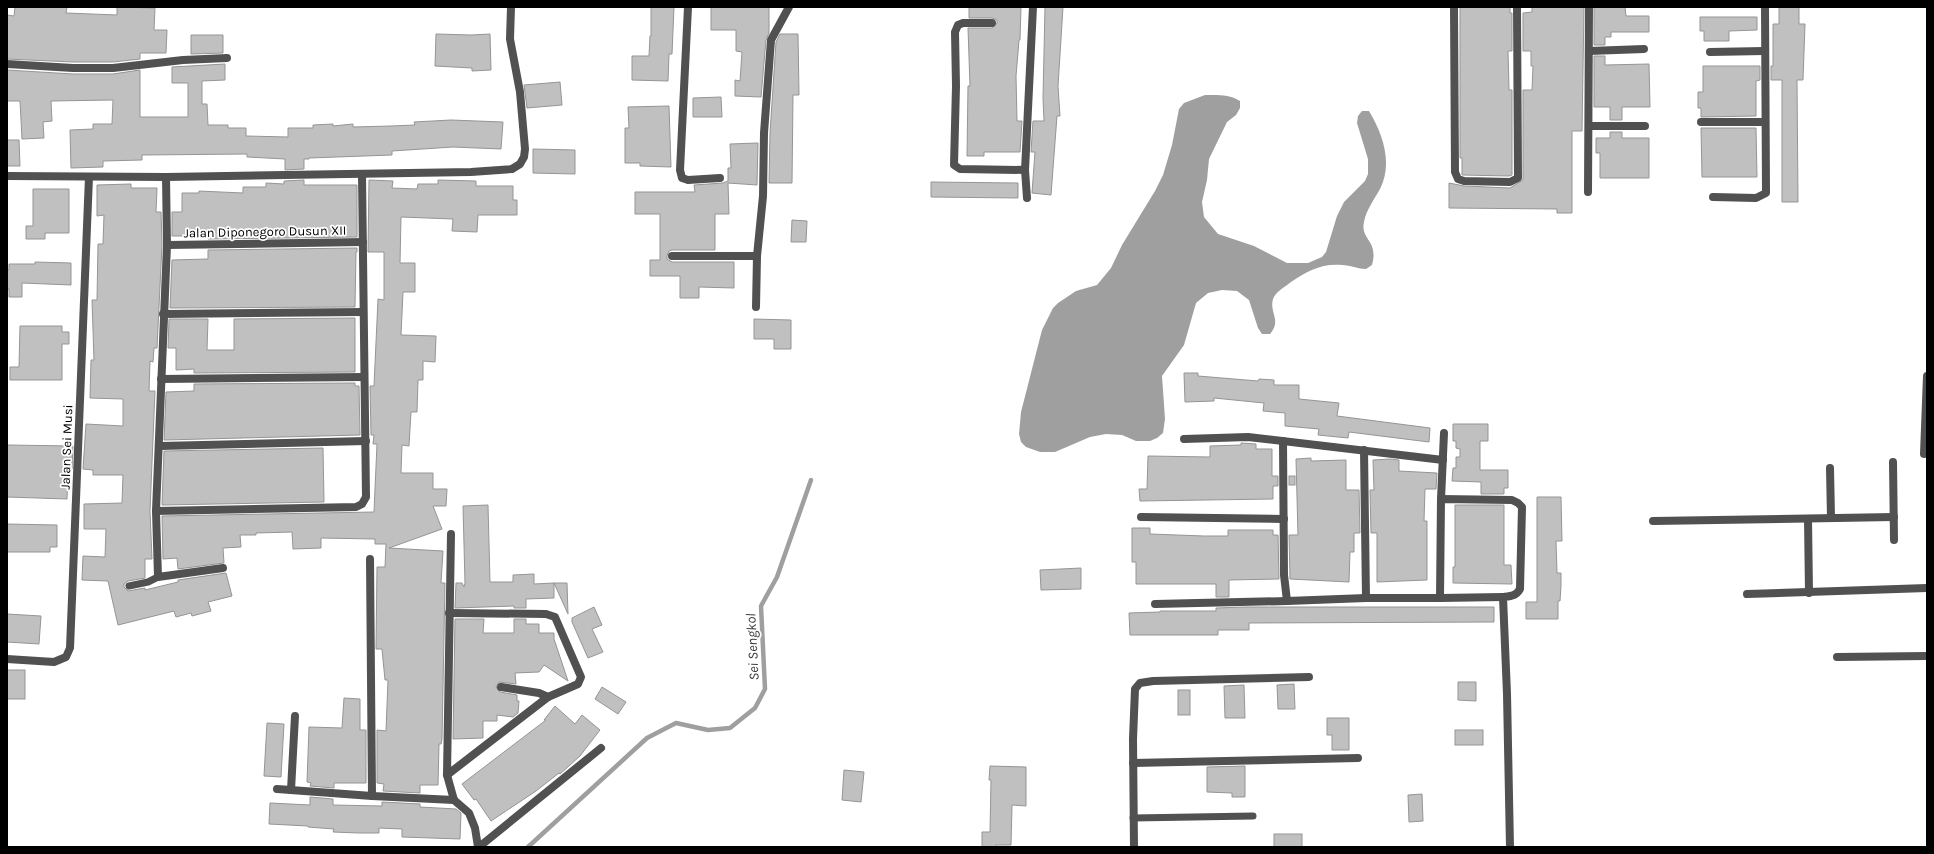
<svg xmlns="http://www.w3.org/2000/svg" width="1934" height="854" viewBox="0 0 1934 854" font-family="Karla,sans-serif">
  <rect width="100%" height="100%" fill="#fff"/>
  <!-- water -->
  <path fill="#9f9f9f" d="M1205,95c13,0 24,-1 35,6v7l-4,7 -9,7 -18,37 -2,21 -5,22 2,15 14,17 36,12 33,17h21l14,-6 4,-5 11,-36 7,-14 21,-21 3,-7v-15l-11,-36 1,-7 4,-5h7c14,23 24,53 11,78 -6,11 -14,21 -16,33 -4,18 15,18 8,43l-6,4c-8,0 -16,-4 -24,-4 -20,-2 -35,6 -51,17 -6,5 -15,9 -18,17 -4,14 9,21 -3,35h-8l-4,-6 -9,-28 -12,-9 -15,-1 -14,3 -12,10 -12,42 -22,31 3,43 -2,14 -6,5 -7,3h-14l-14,-6 -16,-1 -16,3 -35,15h-15l-14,-5 -5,-5 -2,-8 2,-22 21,-82 11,-22 5,-5 18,-12 21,-6 14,-17 11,-23 33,-54 8,-16 9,-30 7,-36 5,-6z"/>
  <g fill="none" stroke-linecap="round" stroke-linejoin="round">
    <!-- stream -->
    <polyline stroke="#9f9f9f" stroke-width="4.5" points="528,847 647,738 676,723 708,730 730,728 755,708 765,689 761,606 777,577 811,480"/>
  </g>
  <!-- building -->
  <g fill="#c0c0c0" stroke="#959595">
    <polygon points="15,7 67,7 66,13 117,15 117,7 155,8 154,30 167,30 166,53 140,53 140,59 113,62 73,62 7,59 7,15 14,16"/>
    <polygon points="651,7 674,7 672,54 669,54 668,81 632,80 632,56 649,56 650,36 651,36"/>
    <polygon points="711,7 769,7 769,33 766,40 761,97 735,96 735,80 740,81 742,52 736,51 736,30 711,30"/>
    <polygon points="969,7 1021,7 1020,40 1019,40 1016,76 1017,121 1022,121 1020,152 984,152 984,156 967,156 968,86 970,86 968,28 992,28 997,23 997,20 992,18 969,18"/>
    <polygon points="1045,7 1063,7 1058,86 1060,116 1057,116 1051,195 1032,193 1035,152 1031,152 1033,121 1044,121 1043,98"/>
    <polygon points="1460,7 1510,7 1510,13 1512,13 1512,51 1508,51 1509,90 1512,90 1512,175 1509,176 1462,175 1462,158 1460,158"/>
    <polygon points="1532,7 1584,7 1582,131 1572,131 1572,213 1557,213 1557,209 1449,208 1449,183 1464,186 1510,188 1523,180 1523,90 1532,90 1533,66 1531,66 1531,51 1523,51 1523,13 1532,12"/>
    <polygon points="1594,7 1625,7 1626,16 1649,16 1649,32 1611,32 1611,37 1605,37 1605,45 1594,45"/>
    <polygon points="1779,7 1799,7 1799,24 1805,24 1803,80 1797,80 1798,202 1782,202 1782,80 1771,80 1771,66 1773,66 1773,24 1779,24"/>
    <polygon points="1700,17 1757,17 1757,30 1729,31 1729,41 1704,41 1704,31 1700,31"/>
    <polygon points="436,34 471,35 490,34 491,70 472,71 472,68 435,66"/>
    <polygon points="780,34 798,34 799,95 793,95 792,183 769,183 770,133 776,42"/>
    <polygon points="191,35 223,35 223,53 191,54"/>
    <polygon points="1594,56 1605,56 1605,65 1649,64 1650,107 1622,107 1622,120 1610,120 1610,107 1594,107"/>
    <polygon points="225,64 225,80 202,81 202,104 207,104 208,125 228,125 228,128 246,128 246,136 288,137 288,128 313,128 313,125 333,124 333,126 353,124 353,127 391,126 415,125 414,122 451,120 503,122 501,149 453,147 392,151 392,155 309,158 309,159 304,159 304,169 285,170 285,159 247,157 247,154 142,155 142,160 103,161 103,167 71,168 70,130 93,129 93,124 112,124 113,100 51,101 52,121 43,122 44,138 22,139 20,101 7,101 7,70 73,74 113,74 140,70 140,117 188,117 188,83 172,83 172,67"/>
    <polygon points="1703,66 1760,66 1760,80 1756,81 1756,116 1701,117 1701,108 1698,108 1698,92 1703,92"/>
    <polygon points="560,82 562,105 527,108 524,85"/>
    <polygon points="721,97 722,117 693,117 693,98"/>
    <polygon points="669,106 671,167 640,166 640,163 625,163 625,128 629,128 628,107"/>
    <polygon points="1701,128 1756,128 1757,177 1702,177"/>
    <polygon points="1610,132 1622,132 1622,138 1649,138 1649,178 1600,178 1600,153 1596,153 1596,138 1610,138"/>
    <polygon points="7,140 19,140 20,166 7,166"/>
    <polygon points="758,143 757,185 728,183 729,214 715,214 715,250 672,250 669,251 667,256 667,259 672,262 734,262 734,288 699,287 699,298 680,298 680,276 650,276 650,260 660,260 660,214 635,214 635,192 695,192 694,185 723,183 728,181 728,168 731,168 730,144"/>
    <polygon points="533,149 575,150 575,174 533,173"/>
    <polygon points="304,180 304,185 357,185 357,237 208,239 208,236 172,236 172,212 182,212 182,193 199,193 199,191 243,193 243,187 266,187 266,183 284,184 284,181"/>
    <polygon points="369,180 393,181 392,188 417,189 418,184 438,184 438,180 476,181 476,186 513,186 513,200 517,200 517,215 478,215 477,232 452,231 453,219 401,217 400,263 415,263 415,292 403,292 401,335 436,336 435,362 423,361 423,380 418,380 417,412 411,412 409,446 402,445 401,473 433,473 433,489 447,489 446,506 433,506 442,529 389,548 443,551 441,583 445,583 442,739 441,744 439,744 438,785 420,785 420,793 383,791 384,784 377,783 377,730 386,731 388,680 385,680 382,649 376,649 377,567 385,567 386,544 375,544 375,539 321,538 321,548 293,549 292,532 256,533 256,535 240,535 241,547 223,548 224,563 178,569 177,558 163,559 162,516 374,512 377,444 373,444 374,435 371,435 370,386 374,386 378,299 384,300 384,252 368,252"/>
    <polygon points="931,182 1018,183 1018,198 931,197"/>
    <polygon points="131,184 131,188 157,188 156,212 161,212 162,245 157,348 154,348 153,362 150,361 149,391 155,391 150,511 152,559 145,559 145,578 128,581 124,584 124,587 128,591 145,588 145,590 178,582 178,580 226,573 232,596 208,602 211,611 192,616 191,613 176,617 174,611 118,625 108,581 82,580 83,556 105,557 106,529 84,529 84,504 122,503 123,475 93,475 93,470 83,469 86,424 123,426 123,399 90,398 91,360 94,360 92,300 97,300 98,244 103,244 104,215 97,216 97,185"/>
    <polygon points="33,189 69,189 69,233 45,233 45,239 26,239 26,226 33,226"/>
    <polygon points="792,220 807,221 806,242 791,242"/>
    <polygon points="357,248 357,252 356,252 355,307 170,308 172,260 208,259 208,250"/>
    <polygon points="35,262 71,263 71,285 22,283 22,297 9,297 9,289 7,289 7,270 9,270 9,264 35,264"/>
    <polygon points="355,318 355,372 194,373 194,369 176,370 176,348 168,348 169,319 208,319 207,350 234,350 234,319"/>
    <polygon points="754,319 791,320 791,349 774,349 774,339 754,339"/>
    <polygon points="20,326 62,326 62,332 69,332 69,344 62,344 62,380 10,380 10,367 19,367"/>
    <polygon points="1184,373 1198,373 1198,376 1258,381 1259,379 1274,380 1274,385 1299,385 1299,399 1339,403 1337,416 1430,428 1429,442 1349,432 1348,438 1318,435 1319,429 1285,426 1285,413 1263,411 1264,403 1214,398 1214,401 1185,402"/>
    <polygon points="355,383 355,386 359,386 360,435 164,440 166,392 194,391 194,384"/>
    <polygon points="1453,424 1488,424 1488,441 1480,441 1480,470 1508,470 1508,488 1504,488 1504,494 1481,494 1481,482 1452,481 1453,468 1456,468 1456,457 1460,457 1460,449 1456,448 1456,441 1453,441"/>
    <polygon points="1241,443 1256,444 1256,449 1272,449 1272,476 1278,476 1278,486 1273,486 1273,499 1140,501 1139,489 1147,489 1148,456 1210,457 1210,446 1241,445"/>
    <polygon points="7,445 73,446 72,469 68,469 67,499 7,497"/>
    <polygon points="323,448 324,502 162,505 164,451"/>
    <polygon points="1311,458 1311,461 1346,460 1346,490 1359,490 1360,533 1354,533 1354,552 1350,552 1349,582 1290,579 1289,535 1298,535 1296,459"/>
    <polygon points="1390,459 1399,460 1399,471 1437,473 1436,489 1425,489 1424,521 1427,521 1427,580 1377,582 1377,533 1371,533 1370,490 1374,490 1373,460"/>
    <rect x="1289" y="476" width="6" height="9"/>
    <polygon points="1537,497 1561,497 1562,541 1556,541 1557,573 1561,573 1561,586 1560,601 1558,601 1558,619 1526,619 1526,602 1537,602"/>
    <polygon points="488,505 490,582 513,582 513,575 534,574 534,584 554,583 554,598 526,599 526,608 514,608 514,606 455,608 456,583 462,583 464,587 465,583 463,506"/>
    <polygon points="1455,505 1504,505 1504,565 1511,565 1512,584 1453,583 1453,567 1455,567"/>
    <polygon points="7,524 57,525 57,547 50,547 50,552 7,552"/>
    <polygon points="1132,528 1150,528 1150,534 1204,536 1228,536 1228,530 1273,530 1273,535 1278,535 1279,579 1229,580 1229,597 1216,597 1216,584 1136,584 1136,562 1132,562"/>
    <polygon points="1081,568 1081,589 1041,590 1040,570"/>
    <polygon points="554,583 567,583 568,614"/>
    <polygon points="594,607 602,625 592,629 603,652 588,658 572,622 572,618"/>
    <polygon points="1245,607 1494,607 1494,622 1249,623 1249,630 1218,630 1218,635 1130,635 1129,613 1160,612 1160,611 1216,611 1216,608"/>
    <polygon points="7,614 41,616 39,644 7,642"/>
    <polygon points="455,619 484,619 483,633 514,633 514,619 526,619 526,624 539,624 539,633 554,633 554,639 568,681 544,665 539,672 515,673 516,684 499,682 496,687 500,692 517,695 517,701 519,701 518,713 513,717 497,715 497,721 483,721 483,738 453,739"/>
    <rect x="7" y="670" width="18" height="29"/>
    <polygon points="1458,682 1476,682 1476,701 1458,700"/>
    <polygon points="1294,684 1295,709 1278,709 1277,685"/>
    <polygon points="1244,685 1245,718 1225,718 1224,686"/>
    <polygon points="602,687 626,702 618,714 595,699"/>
    <rect x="1178" y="690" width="12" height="25"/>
    <polygon points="344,698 360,699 360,730 366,730 366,783 334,783 334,788 310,786 311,783 307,782 309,727 342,728"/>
    <polygon points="555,706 575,724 582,715 600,730 580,756 560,774 559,773 536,791 491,821 476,799 474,800 462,784 546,720 544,720"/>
    <polygon points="1327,718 1349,718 1349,750 1332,750 1332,735 1327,735"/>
    <polygon points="267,723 284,724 281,777 264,776"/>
    <rect x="1455" y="730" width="28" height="15"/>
    <polygon points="990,766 1026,767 1026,806 1012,805 1011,845 996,845 996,847 982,847 982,832 990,832 991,780 989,780"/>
    <polygon points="1245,766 1245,797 1232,797 1232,793 1207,792 1207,767"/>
    <polygon points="844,770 864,772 861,802 842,800"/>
    <polygon points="1422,794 1423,821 1409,822 1408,795"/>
    <polygon points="310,797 333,799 333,805 382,806 382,802 420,804 420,807 456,809 461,813 460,839 402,837 402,829 379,828 379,833 359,833 333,832 334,829 308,827 308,826 269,824 270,803 310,805"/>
    <rect x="1274" y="834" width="28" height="13"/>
  </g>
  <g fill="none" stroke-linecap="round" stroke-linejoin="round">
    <!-- lane -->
    <g stroke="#515151" stroke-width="7">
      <polyline points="129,586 148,582 158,577"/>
      <polyline points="1133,818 1253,816"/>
    </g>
    <!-- street -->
    <g stroke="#515151" stroke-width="8">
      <polyline points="688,7 680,170 682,178 688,180 720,178"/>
      <polyline points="1454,7 1455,172 1458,179 1464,181 1510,182 1518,178 1517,7"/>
      <polyline points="992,23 963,23 958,25 955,32 956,86 954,165 960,169 1025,170"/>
      <polyline points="1589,51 1644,49"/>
      <polyline points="1710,52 1764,51"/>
      <polyline points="7,64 73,68 113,68 183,60 227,58"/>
      <polyline points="1701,122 1765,122"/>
      <polyline points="1589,126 1645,126"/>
      <polyline points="7,176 166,177 471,172 512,169 520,164 524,157 525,149 520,92 510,39 511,7"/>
      <polyline points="166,177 167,245 156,511 158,577 223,568"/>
      <polyline points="1588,192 1589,7"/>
      <polyline points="1713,197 1756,198 1766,193 1765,7"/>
      <polyline points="1027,198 1025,170 1033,7"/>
      <polyline points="167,245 363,242"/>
      <polyline points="672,256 757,256"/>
      <polyline points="756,307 757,256 763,196 764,133 771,40 789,7"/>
      <polyline points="163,314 363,312"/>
      <polyline points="161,379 364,377"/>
      <polyline points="1184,439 1248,437 1443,460"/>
      <path d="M1283,441l1,134 3,26 79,-3h74l1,-99 71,1 6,3 4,4 -2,82c-4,7 -9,7 -17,8l4,97 3,153"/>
      <polyline points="160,446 366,441"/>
      <polyline points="1364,450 1366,598"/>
      <polyline points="1924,454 1927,376"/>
      <polyline points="1893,462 1894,540"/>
      <polyline points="1830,468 1831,518"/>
      <polyline points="1441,499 1444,433"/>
      <polyline points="156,511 356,507 362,504 366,497 362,175"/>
      <polyline points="1141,517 1284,519"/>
      <polyline points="1808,519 1809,593"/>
      <polyline points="1653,521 1894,517"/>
      <polyline points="451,534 447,775 454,800"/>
      <polyline points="370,559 372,796"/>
      <polyline points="1747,594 1927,588"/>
      <polyline points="1440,598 1503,597"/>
      <polyline points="1155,604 1287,601"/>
      <polyline points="449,613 546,614 555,617 581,677 578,684 548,697 539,693 501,687"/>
      <polyline points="1837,657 1927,656"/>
      <polyline points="7,659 54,662 66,657 70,648 89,177"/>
      <polyline points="1133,763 1358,758"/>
      <polyline points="447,775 548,697"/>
      <polyline points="277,789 372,796 454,800 469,813 475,828 478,847"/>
      <polyline points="291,790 295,716"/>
      <polyline points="479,847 601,748"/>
      <polyline points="1134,847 1133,739 1135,689 1140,683 1153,681 1309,677"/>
    </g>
  </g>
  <g text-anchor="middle" stroke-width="3.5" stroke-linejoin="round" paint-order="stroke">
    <!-- street labels -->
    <g font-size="13" fill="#000" stroke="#fff">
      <text transform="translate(265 231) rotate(-1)" y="5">Jalan Diponegoro Dusun XII</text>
      <text transform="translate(66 447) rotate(-88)" y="5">Jalan Sei Musi</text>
    </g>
    <!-- water labels -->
    <g font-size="14" font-style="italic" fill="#404040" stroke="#fff">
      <text transform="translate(752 647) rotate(-93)" y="5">Sei Sengkol</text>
    </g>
  </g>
  <!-- border -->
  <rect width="1934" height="854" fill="none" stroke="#000000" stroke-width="16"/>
</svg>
